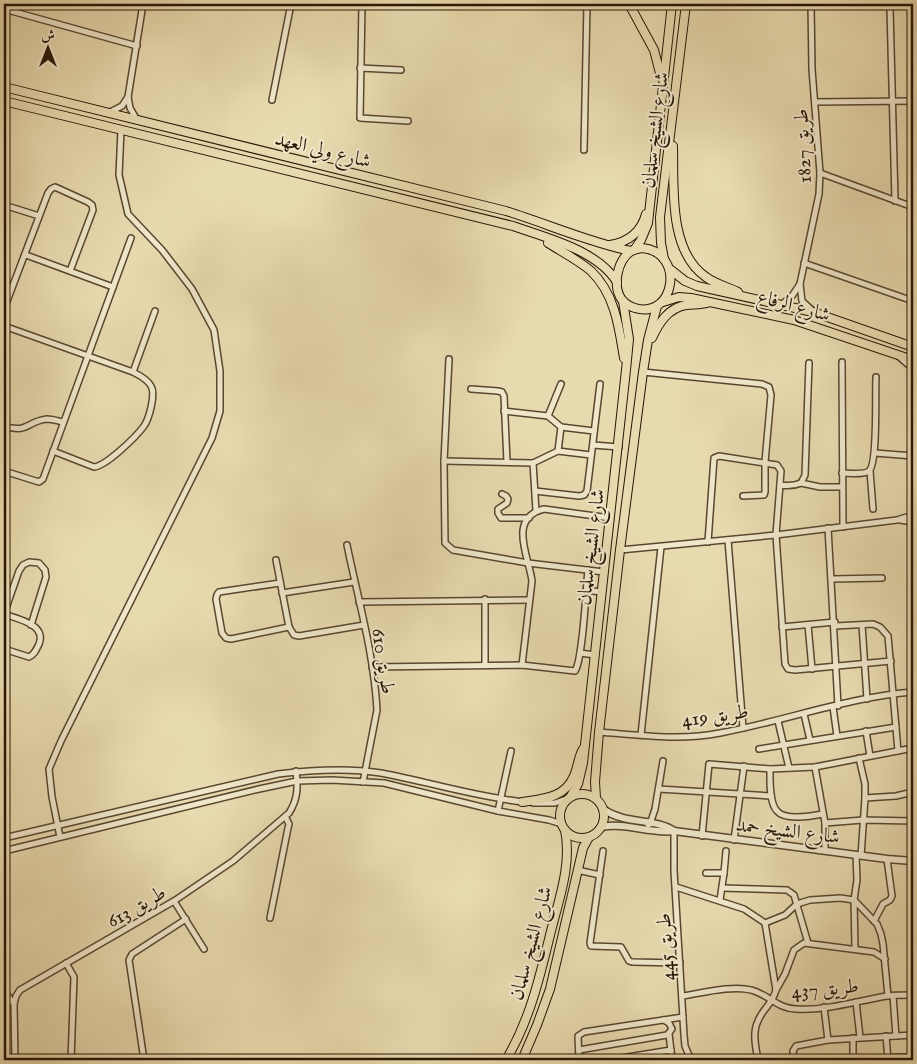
<svg xmlns="http://www.w3.org/2000/svg" width="917" height="1064" viewBox="0 0 917 1064" font-family="'IM FELL English',Amiri,serif">
  <rect width="100%" height="100%" fill="#e8daaf"/>
  <filter id="stains"><feTurbulence type="fractalNoise" baseFrequency=".004" numOctaves="4"/><feColorMatrix values="0 0 0 0 .2 0 0 0 0 .09 0 0 0 0 .02 0 0 0 .5 -.17"/></filter>
  <radialGradient id="worn" r=".72"><stop offset=".6" stop-color="#630" stop-opacity="0"/><stop offset="1" stop-color="#630" stop-opacity=".3"/></radialGradient>
  <g fill="none" stroke-linecap="round" stroke-linejoin="round">
    <defs>
      <g id="minor">
        <polyline points="362,4 360,118 408,121"/>
        <polyline points="889,4 890,8 895,201"/>
        <polyline points="4,9 137,46"/>
        <polyline points="360,68 401,70"/>
        <polyline points="272,100 291,4"/>
        <polyline points="815,102 913,101"/>
        <polyline points="110,112 122,106 128,97"/>
        <polyline points="137,120 130,108 128,97 143,4"/>
        <polyline points="584,150 587,4"/>
        <polyline points="820,173 913,207"/>
        <polyline points="4,205 39,216"/>
        <polyline points="26,255 113,287"/>
        <polyline points="804,263 913,301"/>
        <polyline points="800,284 819,194 820,173 812,69 811,4"/>
        <polyline points="782,304 792,296 800,284 802,301 813,311"/>
        <polyline points="4,309 48,193 51,189 55,187 88,202 92,205 93,210 70,271"/>
        <polyline points="4,326 133,372"/>
        <polyline points="449,359 444,461 445,543 453,550 528,563 604,572"/>
        <polyline points="842,362 843,527"/>
        <polyline points="643,372 762,384 769,387 771,395 765,462 765,492 764,495 743,496"/>
        <polyline points="471,389 498,391 502,392 504,396 507,462"/>
        <polyline points="504,411 548,416 561,427 558,451"/>
        <polyline points="548,416 561,384"/>
        <path d="M4,426c24,8 23,-5 43,-7 5,0 11,2 16,3"/>
        <polyline points="561,427 594,431"/>
        <polyline points="593,445 619,447"/>
        <path d="M53,451l41,16c12,-1 42,-30 50,-41 5,-7 12,-32 7,-40 -3,-6 -12,-11 -18,-14l22,-61"/>
        <polyline points="875,453 913,456"/>
        <polyline points="444,461 533,463 558,451 591,455"/>
        <polyline points="533,463 536,511"/>
        <polyline points="4,471 39,482 43,479 131,238"/>
        <polyline points="870,471 873,509"/>
        <path d="M842,473c7,0 22,2 27,-2 9,-7 6,-80 7,-94"/>
        <polyline points="801,483 820,487 842,487"/>
        <path d="M780,485c7,1 14,1 21,-2l4,-8 4,-112"/>
        <polyline points="535,491 579,496 584,495 587,491 600,384"/>
        <polyline points="502,494 506,496 508,499 507,503 498,509 498,513 501,518 529,518"/>
        <polyline points="900,520 913,522"/>
        <polyline points="828,528 838,706"/>
        <polyline points="728,540 743,728"/>
        <polyline points="708,542 714,458 719,456 777,465 781,471 776,535 785,664 788,669 795,670 891,661"/>
        <path d="M347,545c11,54 27,109 30,165l-14,72"/>
        <polyline points="620,550 776,535 897,520 913,515"/>
        <polyline points="276,560 289,627 294,635 299,636 364,625"/>
        <polyline points="832,579 882,578"/>
        <polyline points="280,583 219,592 217,595 216,599 222,633 226,638 231,639 289,627"/>
        <polyline points="586,590 601,592"/>
        <polyline points="282,593 354,582"/>
        <polyline points="485,599 485,665"/>
        <polyline points="359,602 529,600"/>
        <polyline points="4,614 19,571 23,565 29,562 39,563 45,570 46,577 31,625"/>
        <path d="M4,614c13,5 43,10 35,30 -3,6 -4,10 -10,13l-25,-8"/>
        <polyline points="808,625 812,669"/>
        <polyline points="862,625 867,699"/>
        <polyline points="835,626 873,624 880,627 888,636 898,751"/>
        <polyline points="782,627 835,622"/>
        <polyline points="580,653 595,655"/>
        <path d="M522,665l10,-84c-3,-24 -25,-63 12,-72l66,9"/>
        <path d="M372,667l150,-2 53,6c8,-12 11,-83 13,-101"/>
        <polyline points="833,707 837,736"/>
        <polyline points="804,714 810,740"/>
        <polyline points="778,721 789,768"/>
        <polyline points="866,731 870,756"/>
        <path d="M599,732c39,3 82,9 121,1 65,-12 128,-36 193,-41"/>
        <polyline points="641,735 661,547"/>
        <polyline points="759,749 896,727"/>
        <polyline points="859,758 865,784 865,798 861,856"/>
        <polyline points="815,767 825,823 825,851"/>
        <path d="M770,769c0,11 -1,34 7,42 8,10 35,5 46,3"/>
        <polyline points="659,789 771,796"/>
        <polyline points="865,798 896,796 913,792"/>
        <polyline points="533,803 555,803 569,798"/>
        <polyline points="498,811 511,751"/>
        <polyline points="825,823 863,820 913,821"/>
        <polyline points="648,825 650,824 655,809 663,761"/>
        <polyline points="674,831 674,871 684,1035 685,1046 691,1060"/>
        <polyline points="702,836 709,764 770,769 815,767 913,748"/>
        <polyline points="60,837 52,797 49,769 61,741 212,438 220,411 220,371 214,330 192,289 162,250 128,214 119,175 121,130"/>
        <path d="M4,838l274,-64c32,-4 71,-6 103,-1 48,9 95,24 143,29"/>
        <polyline points="734,840 744,766"/>
        <polyline points="4,851 259,789 297,781 332,780 384,783 498,811 549,820 562,824"/>
        <polyline points="603,851 590,943 591,946 621,947 629,961 632,962 680,963"/>
        <polyline points="577,870 600,875"/>
        <polyline points="706,873 724,873"/>
        <polyline points="676,887 744,909 765,923"/>
        <polyline points="722,888 787,890 794,895 808,943"/>
        <polyline points="720,900 724,873 726,851"/>
        <polyline points="174,901 204,949"/>
        <polyline points="270,918 288,828 289,824 286,818"/>
        <polyline points="874,921 883,904 890,900 892,896 887,859"/>
        <polyline points="765,923 785,915 797,904 810,900 840,898 854,900 877,924 881,934 883,944 888,996"/>
        <polyline points="855,948 854,900 857,880 856,855"/>
        <polyline points="66,963 74,977 71,1060"/>
        <polyline points="776,990 785,974 794,950 804,943 874,952 885,959"/>
        <polyline points="4,991 14,1004"/>
        <path d="M683,996c19,-3 50,-11 68,-6 17,4 27,19 45,19 30,2 61,-8 91,-13 8,-1 17,-1 26,-1"/>
        <polyline points="893,996 896,1036"/>
        <polyline points="856,1002 860,1037"/>
        <polyline points="669,1034 672,1060"/>
        <polyline points="886,1036 888,1060"/>
        <polyline points="853,1038 853,1060"/>
        <polyline points="828,1040 913,1035"/>
        <polyline points="579,1050 667,1035 672,1029 669,1023 664,1020"/>
        <polyline points="15,1057 23,1060"/>
        <polyline points="853,1059 913,1057"/>
        <path d="M15,1060l-1,-56 2,-8 4,-6 154,-89 59,-40 56,-48c9,-14 9,-26 7,-42"/>
        <polyline points="144,1060 129,960 132,954 186,919"/>
        <polyline points="579,1060 578,1036 584,1032 683,1017"/>
        <polyline points="609,1060 671,1050"/>
        <path d="M758,1060c-2,-12 -6,-27 0,-39 5,-13 14,-16 18,-31l-11,-67"/>
        <polyline points="794,1060 793,1051 796,1046 828,1040 824,1007"/>
      </g>
      <g id="tertiary">
        <polyline points="899,356 913,368"/>
        <path d="M603,809c22,16 54,9 71,22"/>
        <path d="M601,827c25,-5 48,7 73,4l213,28 26,2"/>
      </g>
      <g id="primary">
        <polyline points="629,4 654,50 661,77"/>
        <path d="M4,87l502,124c42,13 82,31 125,40"/>
        <path d="M4,101l509,125c34,12 84,24 104,56"/>
        <path d="M673,146c1,40 -5,105 33,131 9,7 22,10 32,15"/>
        <path d="M548,243c14,9 30,17 43,28 24,23 28,56 33,87"/>
        <path d="M610,245c18,-3 31,-12 36,-31"/>
        <path d="M642,248c44,4 33,72 -7,60 -4,-1 -9,-4 -13,-8 -10,-14 -5,-39 9,-49 3,-2 8,-2 11,-3z"/>
        <polyline points="634,250 641,240 648,223 672,4"/>
        <polyline points="664,259 661,243 660,217 686,4"/>
        <polyline points="671,270 685,281 697,286 813,312 913,347"/>
        <polyline points="663,302 679,297 691,298 794,320 913,360"/>
        <path d="M652,338c7,-15 16,-30 34,-33 7,-1 14,0 21,-2"/>
        <circle cx="582" cy="816" r="22"/>
        <polyline points="571,796 578,784 583,763 626,370 629,339 623,301"/>
        <polyline points="596,798 595,782 599,732 620,550 643,372 648,340 657,306"/>
        <path d="M522,802c21,-3 43,-4 52,-26 4,-9 4,-18 9,-27"/>
        <path d="M506,1060c24,-40 34,-84 45,-129 8,-32 21,-67 14,-101"/>
        <polyline points="522,1060 537,1025 550,989 583,848 589,837"/>
      </g>
    </defs>
    <!-- minor casing -->
    <use href="#minor" stroke="#584730" stroke-width="8"/>
    <!-- tertiary casing -->
    <use href="#tertiary" stroke="#584730" stroke-width="9"/>
    <!-- primary casing -->
    <use href="#primary" stroke="#281605" stroke-width="10"/>
    <!-- minor -->
    <use href="#minor" stroke="#f0e7cb" stroke-width="5"/>
    <!-- tertiary -->
    <use href="#tertiary" stroke="#f0e7cb" stroke-width="6"/>
    <!-- primary -->
    <use href="#primary" stroke="#e8daaf" stroke-width="8"/>
  </g>
  <g text-anchor="middle" stroke-width="4" stroke-linejoin="round" paint-order="stroke">
    <!-- street labels -->
    <g font-size="20" fill="#281605" stroke="#f0e7cb">
      <text transform="translate(654 130) rotate(-83)" y="7">شارع الشيخ سلمان</text>
      <text transform="translate(802 146) rotate(-93)" y="7">طريق 1827</text>
      <text transform="translate(323 149) rotate(14)" y="7">شارع ولي العهد</text>
      <text transform="translate(794 305) rotate(15)" y="7">شارع الرفاع</text>
      <text transform="translate(590 547) rotate(-83)" y="7">شارع الشيخ سلمان</text>
      <text transform="translate(384 661) rotate(81)" y="7">طريق 610</text>
      <text transform="translate(715 715) rotate(-8)" y="7">طريق 419</text>
      <text transform="translate(788 830) rotate(7)" y="7">شارع الشيخ حمد</text>
      <text transform="translate(136 906) rotate(-30)" y="7">طريق 613</text>
      <text transform="translate(530 943) rotate(-75)" y="7">شارع الشيخ سلمان</text>
      <text transform="translate(665 947) rotate(-94)" y="7">طريق 445</text>
      <text transform="translate(825 988) rotate(-5)" y="7">طريق 437</text>
    </g>
  </g>
  <!-- margin -->
  <rect width="917" height="1064" fill="none" stroke="#e8daaf" stroke-width="20"/>
  <rect x="5" y="5" width="907" height="1054" fill="none" stroke="#281605" stroke-width="2.5"/>
  <rect x="10" y="10" width="897" height="1044" fill="none" stroke="#281605"/>
  <!-- north arrow -->
  <g transform="translate(48 48)" stroke="#f0e7cb" stroke-width="4" paint-order="stroke">
  <path d="M0-4L9 19L0 12L-9 19Z" fill="#281605"/>
  <text y="-8" font-size="14" font-weight="bold" text-anchor="middle" fill="#281605">ش</text>
  </g>
  <rect width="100%" height="100%" filter="url(#stains)"/>
  <rect width="100%" height="100%" fill="url(#worn)"/>
</svg>
